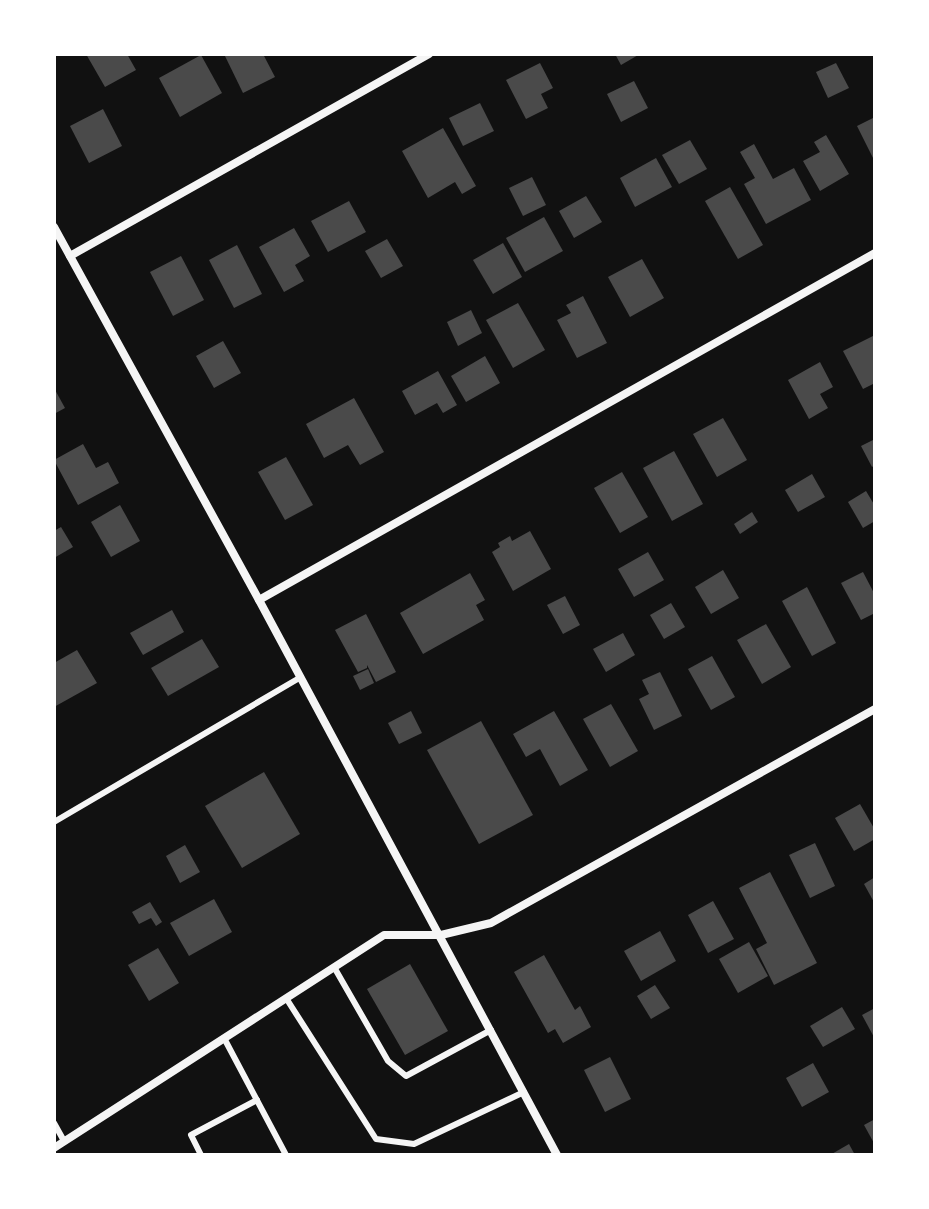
<svg xmlns="http://www.w3.org/2000/svg" width="929" height="1209" viewBox="0 0 929 1209" font-family="Quicksand,sans-serif">
  <rect width="100%" height="100%" fill="#111"/>
  <!-- building -->
  <g fill="#4a4a4a">
    <polygon points="86,54 127,54 136,70 105,87"/>
    <polygon points="224,54 263,54 275,77 243,93"/>
    <polygon points="615,54 640,54 621,65"/>
    <polygon points="201,55 222,93 180,117 159,78"/>
    <polygon points="540,63 553,88 541,94 548,108 526,119 506,80"/>
    <polygon points="836,63 849,88 828,98 816,72"/>
    <polygon points="634,81 648,108 621,122 607,94"/>
    <polygon points="480,103 494,131 463,146 449,118"/>
    <polygon points="103,109 122,146 89,163 70,126"/>
    <polygon points="875,117 875,162 857,126"/>
    <polygon points="443,128 476,186 462,194 455,182 428,198 402,151"/>
    <polygon points="826,135 849,174 820,191 803,161 820,152 814,142"/>
    <polygon points="690,140 707,169 679,184 662,155"/>
    <polygon points="754,144 773,179 794,168 811,200 766,224 744,184 755,178 740,152"/>
    <polygon points="656,158 672,187 635,207 620,178"/>
    <polygon points="532,177 546,205 523,216 509,188"/>
    <polygon points="730,187 763,245 738,259 705,201"/>
    <polygon points="586,196 602,222 574,238 559,211"/>
    <polygon points="349,201 366,232 328,252 311,221"/>
    <polygon points="544,217 563,251 525,272 506,238"/>
    <polygon points="294,228 310,256 295,265 304,281 284,292 259,247"/>
    <polygon points="387,239 403,266 381,278 365,251"/>
    <polygon points="503,243 522,277 493,294 473,260"/>
    <polygon points="237,245 262,294 234,308 209,260"/>
    <polygon points="181,256 204,300 173,316 150,272"/>
    <polygon points="642,259 664,298 630,317 608,277"/>
    <polygon points="583,296 607,343 577,358 557,320 571,313 566,305"/>
    <polygon points="518,303 545,350 513,368 486,320"/>
    <polygon points="471,310 482,333 458,346 447,322"/>
    <polygon points="873,336 875,339 875,383 863,389 843,351"/>
    <polygon points="223,341 241,373 214,388 196,356"/>
    <polygon points="485,356 500,383 466,402 451,376"/>
    <polygon points="820,362 833,387 820,394 828,408 809,419 788,380"/>
    <polygon points="438,371 457,405 443,413 437,403 415,415 402,391"/>
    <polygon points="54,388 65,408 54,414"/>
    <polygon points="354,398 384,452 360,465 348,445 324,458 306,424"/>
    <polygon points="723,418 747,460 717,477 693,434"/>
    <polygon points="875,439 875,465 872,467 861,446"/>
    <polygon points="83,444 96,468 108,462 119,483 78,505 54,460"/>
    <polygon points="674,451 703,504 672,521 643,468"/>
    <polygon points="286,457 313,505 285,520 258,472"/>
    <polygon points="622,472 648,517 620,533 594,488"/>
    <polygon points="812,474 825,497 798,512 785,490"/>
    <polygon points="866,491 875,506 875,521 863,528 848,502"/>
    <polygon points="120,505 140,541 111,557 91,522"/>
    <polygon points="752,512 758,522 740,534 734,524"/>
    <polygon points="61,527 73,547 54,558 54,531"/>
    <polygon points="530,531 551,569 513,591 492,552 500,547 498,543 510,536 512,541"/>
    <polygon points="648,552 664,580 634,597 618,569"/>
    <polygon points="723,570 739,598 711,614 695,587"/>
    <polygon points="863,572 875,595 875,613 861,620 841,583"/>
    <polygon points="470,573 485,600 476,605 484,620 423,654 400,613"/>
    <polygon points="807,587 836,643 812,656 782,601"/>
    <polygon points="565,596 580,625 563,634 547,605"/>
    <polygon points="671,603 685,627 664,639 650,615"/>
    <polygon points="172,610 184,632 143,655 130,633"/>
    <polygon points="366,614 396,672 376,682 367,665 367,668 358,672 335,630"/>
    <polygon points="766,624 791,667 762,684 737,640"/>
    <polygon points="623,633 635,655 606,672 593,649"/>
    <polygon points="202,639 219,667 168,696 151,668"/>
    <polygon points="77,650 97,683 54,707 54,663"/>
    <polygon points="712,656 735,697 711,710 688,669"/>
    <polygon points="368,669 374,683 360,690 353,676"/>
    <polygon points="660,672 682,716 654,730 639,699 649,694 642,680"/>
    <polygon points="611,704 638,751 610,767 583,719"/>
    <polygon points="411,711 422,733 399,744 388,723"/>
    <polygon points="554,711 588,770 560,786 540,749 526,757 513,734"/>
    <polygon points="481,721 533,815 479,844 427,750"/>
    <polygon points="264,772 300,834 242,868 205,806"/>
    <polygon points="860,804 875,830 875,839 854,851 835,818"/>
    <polygon points="815,843 835,886 810,898 789,855"/>
    <polygon points="185,845 200,872 180,883 166,856"/>
    <polygon points="770,872 817,963 774,985 756,949 767,943 739,888"/>
    <polygon points="875,877 875,904 864,884"/>
    <polygon points="214,899 232,932 189,956 170,923"/>
    <polygon points="713,901 734,939 708,953 688,915"/>
    <polygon points="150,902 162,922 156,926 151,918 139,924 132,912"/>
    <polygon points="660,931 676,961 641,981 624,951"/>
    <polygon points="749,942 768,976 738,993 719,959"/>
    <polygon points="158,948 179,983 149,1001 128,965"/>
    <polygon points="544,955 575,1010 580,1006 591,1027 563,1043 555,1029 548,1033 514,972"/>
    <polygon points="410,964 448,1031 405,1055 367,989"/>
    <polygon points="655,985 670,1008 651,1019 637,996"/>
    <polygon points="842,1007 855,1029 823,1047 810,1026"/>
    <polygon points="875,1008 875,1039 862,1015"/>
    <polygon points="610,1057 631,1099 605,1112 584,1070"/>
    <polygon points="813,1063 829,1092 802,1107 786,1078"/>
    <polygon points="875,1119 875,1145 864,1125"/>
    <polygon points="849,1144 855,1155 830,1155"/>
  </g>
  <g fill="none" stroke-linecap="round" stroke-linejoin="round">
    <!-- service -->
    <g stroke="#f5f5f5" stroke-width="6">
      <polyline points="54,822 301,677"/>
      <polyline points="334,967 388,1061 406,1076 491,1030"/>
      <polyline points="286,998 376,1139 414,1144 524,1092"/>
      <polyline points="224,1038 286,1155"/>
      <polyline points="54,1123 64,1141"/>
      <polyline points="201,1155 191,1135 257,1100"/>
    </g>
    <!-- minor -->
    <g stroke="#f5f5f5" stroke-width="8">
      <polyline points="54,227 259,600 557,1155"/>
      <polyline points="70,256 429,54"/>
      <polyline points="259,600 875,253"/>
      <polyline points="54,1148 384,935 441,935 491,923 875,709"/>
    </g>
  </g>
  <!-- border -->
  <rect width="929" height="1209" fill="none" stroke="#ffffff" stroke-width="112"/>
</svg>
